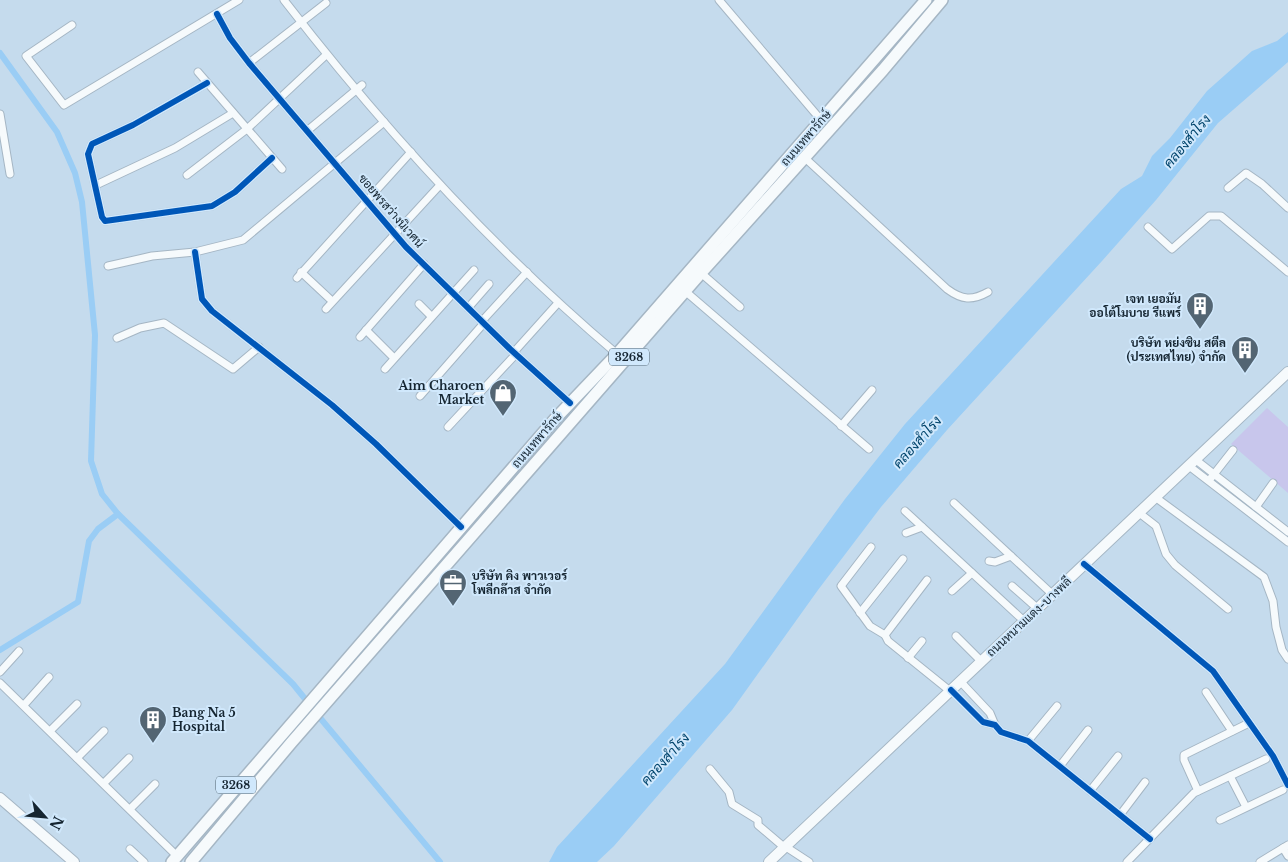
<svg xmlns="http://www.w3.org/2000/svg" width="1288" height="862" viewBox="0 0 1288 862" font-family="'Libre Baskerville',Sarabun,serif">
  <rect width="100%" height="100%" fill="#c5dbed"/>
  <!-- green -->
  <polygon fill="#c8c6ec" points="1267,408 1288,427 1288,493 1231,444"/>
  <!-- water -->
  <polygon fill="#9acdf5" points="1288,32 1288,62 1218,123 1156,200 1102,261 947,430 881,507 818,590 732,710 614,846 597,862 549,862 557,847 725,664 845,499 905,424 1121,189 1142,176 1152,156 1170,138 1207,91 1252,51 1277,41"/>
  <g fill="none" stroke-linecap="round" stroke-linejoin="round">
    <!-- canal -->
    <g stroke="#9acdf5" stroke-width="6">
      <polyline points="0,53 57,132 75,173 82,202 95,335 91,461 102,494 118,514 293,684 310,705"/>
      <polyline points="0,650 78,602 89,541 98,529 118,514"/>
      <polyline points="316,713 440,862"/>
    </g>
    <defs>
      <g id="street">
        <path d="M284,0c99,128 209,249 333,354"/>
        <polyline points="719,0 821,120"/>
        <polyline points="217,14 230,38 249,63 406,247 510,349 570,403"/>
        <polyline points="72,25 26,56 64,105 239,0"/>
        <polyline points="249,63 326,3"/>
        <polyline points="198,72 282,169"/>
        <polyline points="207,83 133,125 92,144 88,154 102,217 105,221 212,206 235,192 272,158"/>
        <polyline points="0,114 10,174"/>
        <polyline points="307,131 362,85"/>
        <path d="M805,158l142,131c15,11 25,12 41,3"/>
        <polyline points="187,175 247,129 326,55"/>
        <polyline points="96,185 175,148 233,113"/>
        <polyline points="1228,188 1246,173 1262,184 1288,208"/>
        <polyline points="1148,227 1172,249 1209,216 1221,216 1288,272"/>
        <polyline points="195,252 202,299 212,311 332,405 376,444 461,527"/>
        <polyline points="108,266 152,256 195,252 243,240 384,122"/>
        <polyline points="301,272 332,301"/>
        <polyline points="701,273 740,307"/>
        <polyline points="297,278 411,152"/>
        <polyline points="685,291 869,449"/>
        <polyline points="419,304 431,316"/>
        <polyline points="468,308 489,284"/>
        <polyline points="326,309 440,185"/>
        <polyline points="482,321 527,272"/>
        <polyline points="366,330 394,358"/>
        <polyline points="360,337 424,264"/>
        <polyline points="117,338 140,328 164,323 233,369 259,347"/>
        <polyline points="514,352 558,303"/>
        <polyline points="385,369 474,270"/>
        <polyline points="420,396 484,323"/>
        <polyline points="841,426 872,390"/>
        <polyline points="448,427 516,354"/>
        <polyline points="1196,460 1288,532"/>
        <polyline points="1189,466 1288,542"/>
        <polyline points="1211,478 1233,450"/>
        <polyline points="1155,497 1264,577 1273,601 1276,627 1282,650 1288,659"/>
        <polyline points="954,503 1052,594"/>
        <polyline points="1256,507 1273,483"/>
        <polyline points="905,511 1024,621"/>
        <polyline points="1138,512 1156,526 1166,554 1175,565 1228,609"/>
        <polyline points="906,533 922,527"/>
        <polyline points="871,547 841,586 870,626 885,635"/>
        <polyline points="989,561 995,562 1011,556"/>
        <polyline points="1084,564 1213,671 1273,756 1288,785"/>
        <polyline points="927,580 885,635 888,641 950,691"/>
        <polyline points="1012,586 1037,608"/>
        <polyline points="952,591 972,573"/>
        <polyline points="860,613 903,559"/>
        <polyline points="956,636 981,661"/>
        <polyline points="908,658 922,641"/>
        <polyline points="0,672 19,651"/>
        <polyline points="960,681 990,713 995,725"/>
        <polyline points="0,683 177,856"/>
        <polyline points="951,690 983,722 995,725 1001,732 1028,741 1150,839"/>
        <polyline points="1206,692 1232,731"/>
        <polyline points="24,705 49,677"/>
        <polyline points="50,731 77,704"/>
        <polyline points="1028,741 1057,706"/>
        <polyline points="77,758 104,731"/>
        <polyline points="1060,766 1088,730"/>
        <polyline points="710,769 729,792 732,804 758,820 758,825 785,848"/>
        <polyline points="1230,776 1246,807"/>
        <polyline points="104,783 129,758"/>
        <polyline points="1090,791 1118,756"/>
        <polyline points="1198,791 1184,760 1184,755 1247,724"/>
        <polyline points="131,808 155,784"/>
        <polyline points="1120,815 1145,782"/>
        <polyline points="1220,820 1283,790"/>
        <polyline points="786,847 809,862"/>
        <polyline points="1283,848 1288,856"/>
        <polyline points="130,849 144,862"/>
        <polyline points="1127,862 1194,793 1266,759"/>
        <polyline points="1260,862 1288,845"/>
      </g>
      <g id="secondary">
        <polyline points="0,798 74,862"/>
        <polyline points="769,862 1288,372"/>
      </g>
      <g id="primary">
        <polyline points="172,862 555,419 617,354 926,0"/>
        <polyline points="191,862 291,743 701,273 883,70 942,0"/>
      </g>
    </defs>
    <!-- street casing -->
    <use href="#street" stroke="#a5b6c4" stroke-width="9"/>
    <!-- secondary casing -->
    <use href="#secondary" stroke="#a5b6c4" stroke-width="12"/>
    <!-- primary casing -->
    <use href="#primary" stroke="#a5b6c4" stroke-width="14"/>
    <!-- street -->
    <use href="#street" stroke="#f6fafc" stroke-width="7"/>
    <!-- secondary -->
    <use href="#secondary" stroke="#f6fafc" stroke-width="10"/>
    <!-- primary -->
    <use href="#primary" stroke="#f6fafc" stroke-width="11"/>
    <defs>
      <g id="cycleway">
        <polyline points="217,14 230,38 249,63 406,247 510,349 570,403"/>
        <polyline points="207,83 133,125 92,144 88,154 102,217 105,221 212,206 235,192 272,158"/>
        <polyline points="195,252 202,299 212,311 332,405 376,444 461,527"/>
        <polyline points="1084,564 1213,671 1273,756 1288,785"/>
        <polyline points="951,690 983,722 995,725 1001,732 1028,741 1150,839"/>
      </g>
    </defs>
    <!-- cycleway casing -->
    <use href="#cycleway" stroke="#d0e8fc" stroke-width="9"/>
    <!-- cycleway -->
    <use href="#cycleway" stroke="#0057b8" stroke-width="6"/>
  </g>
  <!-- icons -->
  <defs>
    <symbol id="building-pin" viewBox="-11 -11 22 30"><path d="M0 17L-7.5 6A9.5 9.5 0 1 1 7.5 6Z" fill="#536573" stroke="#d0e8fc"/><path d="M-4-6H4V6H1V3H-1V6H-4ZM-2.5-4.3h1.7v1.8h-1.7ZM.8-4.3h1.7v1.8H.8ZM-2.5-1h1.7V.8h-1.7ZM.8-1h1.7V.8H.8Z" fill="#fff"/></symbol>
    <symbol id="shop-pin" viewBox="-11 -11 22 30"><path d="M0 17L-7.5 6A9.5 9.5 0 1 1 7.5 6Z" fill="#536573" stroke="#d0e8fc"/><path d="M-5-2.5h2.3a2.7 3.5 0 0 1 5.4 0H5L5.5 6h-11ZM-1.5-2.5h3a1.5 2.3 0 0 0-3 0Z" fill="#fff"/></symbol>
    <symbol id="office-pin" viewBox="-11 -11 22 30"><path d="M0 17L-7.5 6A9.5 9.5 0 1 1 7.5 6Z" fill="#536573" stroke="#d0e8fc"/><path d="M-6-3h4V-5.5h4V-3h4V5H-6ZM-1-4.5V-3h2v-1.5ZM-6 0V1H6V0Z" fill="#fff"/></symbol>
  </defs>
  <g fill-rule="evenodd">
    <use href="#building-pin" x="1184" y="290" width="32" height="43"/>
    <use href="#building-pin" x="1229" y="334" width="32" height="43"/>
    <use href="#shop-pin" x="487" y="377" width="32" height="43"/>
    <use href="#office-pin" x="437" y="567" width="32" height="43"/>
    <use href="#building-pin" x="137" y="704" width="32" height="43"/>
  </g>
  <g text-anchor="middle" stroke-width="4" stroke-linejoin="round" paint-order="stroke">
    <!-- shield labels -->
    <g fill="#d0e8fc" stroke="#4d606e" stroke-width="1">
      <rect x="609" y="348.5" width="40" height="17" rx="4"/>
      <rect x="216" y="776.5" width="40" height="17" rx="4"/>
    </g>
    <g font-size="11" font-weight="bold" fill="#152531">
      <text x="629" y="361">3268</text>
      <text x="236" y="789">3268</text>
    </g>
    <!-- street labels -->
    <g font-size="12" fill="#152531" stroke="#d0e8fc">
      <text transform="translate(806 138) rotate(-49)" y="4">ถนนเทพารักษ์</text>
      <text transform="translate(391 211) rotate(49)" y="4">ซอยพรสว่างนิเวศน์</text>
      <text transform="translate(537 440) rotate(-49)" y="4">ถนนเทพารักษ์</text>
      <text transform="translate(1029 617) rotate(-43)" y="4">ถนนหนามแดง-บางพลี</text>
    </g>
    <!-- poi labels -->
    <g font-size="12" font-weight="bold" fill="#152531" stroke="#d0e8fc" text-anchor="end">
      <text x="1181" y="303">เจท เยอมัน<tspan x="1181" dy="14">ออโต้โมบาย รีแพร์</tspan></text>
      <text x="1226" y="347">บริษัท หย่งซิน สตีล<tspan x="1226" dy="14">(ประเทศไทย) จํากัด</tspan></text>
      <text x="484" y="390">Aim Charoen<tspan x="484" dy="14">Market</tspan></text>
      <text x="472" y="580" text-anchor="start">บริษัท คิง พาวเวอร์<tspan x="472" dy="14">โพลีกล๊าส จำกัด</tspan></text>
      <text x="172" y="717" text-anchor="start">Bang Na 5<tspan x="172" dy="14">Hospital</tspan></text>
    </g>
    <!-- water labels -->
    <g font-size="14" font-style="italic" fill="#00446c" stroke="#d0e8fc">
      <text transform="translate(1187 141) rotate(-50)" y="5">คลองสำโรง</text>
      <text transform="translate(917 442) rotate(-48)" y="5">คลองสำโรง</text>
      <text transform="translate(665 759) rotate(-48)" y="5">คลองสำโรง</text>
    </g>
  </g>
  <!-- north arrow -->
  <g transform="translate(45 817) rotate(117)" stroke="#d0e8fc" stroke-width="4" paint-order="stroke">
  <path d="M0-4L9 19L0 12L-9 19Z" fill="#152531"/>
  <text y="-8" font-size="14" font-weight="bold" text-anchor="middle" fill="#152531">N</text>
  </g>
</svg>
